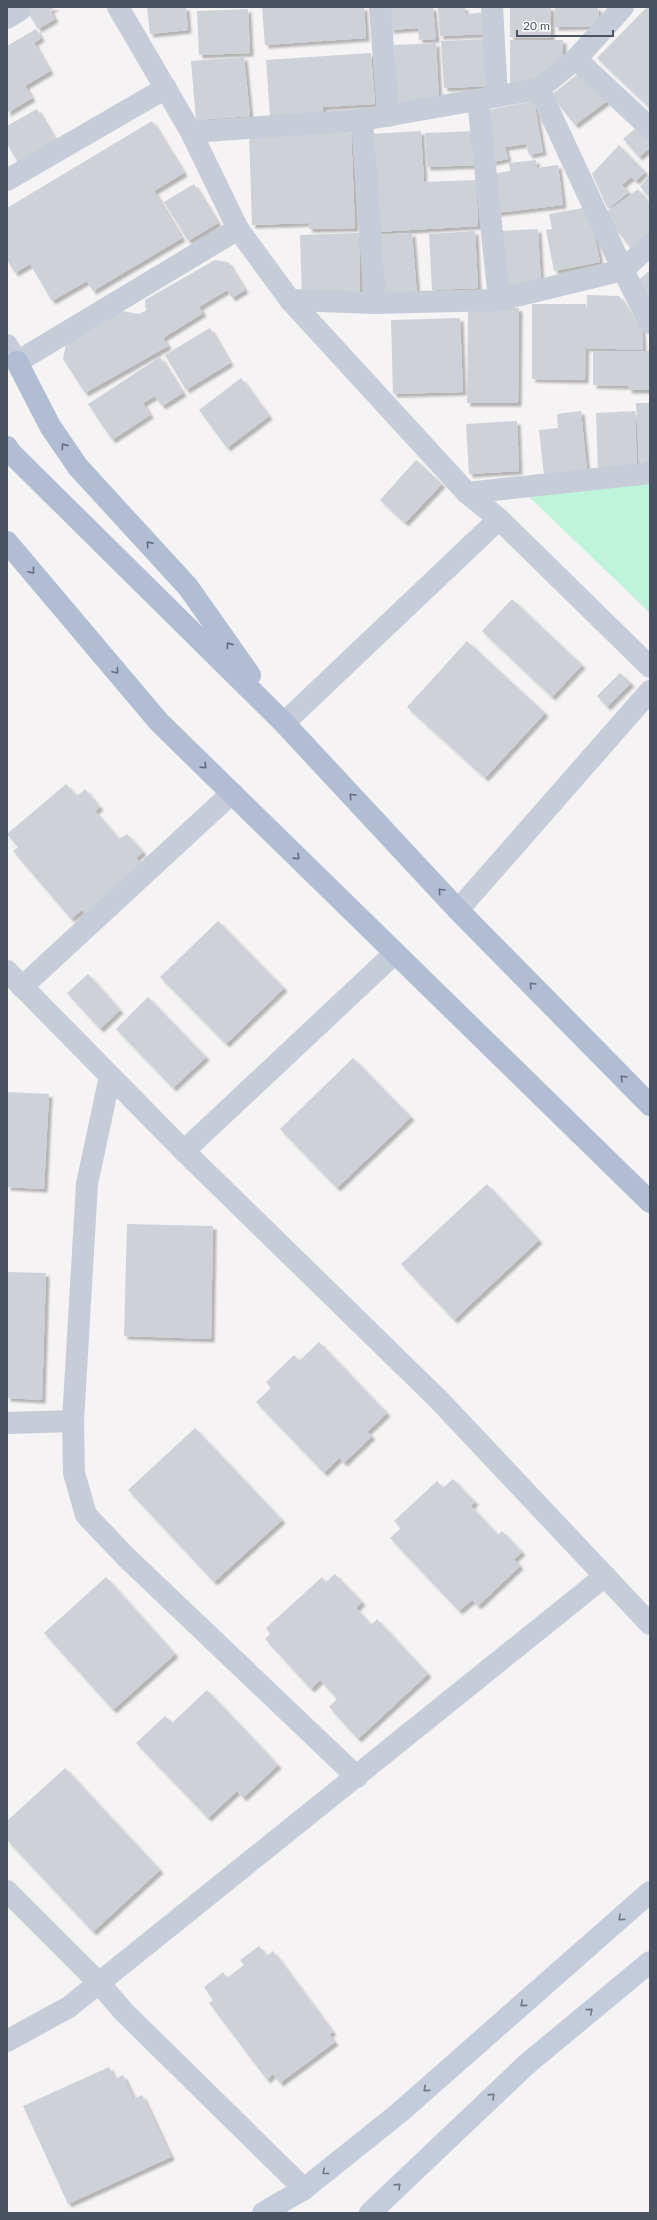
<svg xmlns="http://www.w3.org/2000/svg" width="657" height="2220" viewBox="0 0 657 2220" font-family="Lato,sans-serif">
  <defs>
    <filter id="shadow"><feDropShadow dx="3.5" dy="3.5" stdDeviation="1" flood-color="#0004"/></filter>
  </defs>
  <rect width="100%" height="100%" fill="#f5f3f3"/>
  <!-- green -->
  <polygon fill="#bff4dc" points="650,483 650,613 524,492"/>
  <!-- building -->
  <g fill="#ced1d8" filter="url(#shadow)">
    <polygon points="25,7 56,7 50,10 55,19 38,29"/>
    <polygon points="147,7 186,7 188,30 150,34"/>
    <polygon points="262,7 364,7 366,38 265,45"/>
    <polygon points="388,7 433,7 436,39 419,40 418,28 390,30"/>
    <polygon points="438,7 465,7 465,14 488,12 490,34 440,36"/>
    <polygon points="510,7 551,7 551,38 510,37"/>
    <polygon points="555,7 598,7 599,26 555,27"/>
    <polygon points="647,7 650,7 650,108 597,58"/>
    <polygon points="248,9 250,53 199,55 197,11"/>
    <polygon points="36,29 41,38 34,43 50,71 25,86 32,98 7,113 7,46"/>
    <polygon points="489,39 491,86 444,88 441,41"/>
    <polygon points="510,40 563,40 563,63 532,88 510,88"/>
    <polygon points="436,43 439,101 396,103 394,45"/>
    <polygon points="371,53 375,104 323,107 323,112 270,116 266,60"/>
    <polygon points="244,57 250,116 196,120 191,61"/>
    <polygon points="583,70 607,101 575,125 551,95"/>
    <polygon points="534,101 543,152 529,155 526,144 505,147 508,159 492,162 482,111"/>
    <polygon points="37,109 59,146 21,168 7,144 7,126"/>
    <polygon points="152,121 184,173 154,191 182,238 93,291 87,281 52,301 30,264 15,273 7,260 7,208"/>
    <polygon points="638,126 650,140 650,148 639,157 623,139"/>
    <polygon points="351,129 355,228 309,229 308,223 252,225 249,132"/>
    <polygon points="421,131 424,182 476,180 478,226 376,232 370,134"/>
    <polygon points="476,131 478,165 427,167 425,133"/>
    <polygon points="619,145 645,172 636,181 631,177 622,185 629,192 608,209 592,174"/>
    <polygon points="536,160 537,168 558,165 563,205 495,213 490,174 510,171 509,163"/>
    <polygon points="650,175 650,199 640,186"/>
    <polygon points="194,184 218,223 188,241 164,202"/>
    <polygon points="638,189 650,205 650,239 633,251 604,214"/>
    <polygon points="589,207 600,262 554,271 546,230 552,229 549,214"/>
    <polygon points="538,229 541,284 504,286 501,231"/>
    <polygon points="475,231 478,288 432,290 429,234"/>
    <polygon points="359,233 360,294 302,295 300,235"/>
    <polygon points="412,233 417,295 381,297 377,235"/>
    <polygon points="215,260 228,262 245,290 232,298 227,290 199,307 203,313 163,338 168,346 85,393 63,359 66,344 122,311 138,314 146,311 145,300"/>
    <polygon points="650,270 650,308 632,286"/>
    <polygon points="587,295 619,296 642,330 643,350 586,348"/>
    <polygon points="532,304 586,304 585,380 532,379"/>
    <polygon points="468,308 519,308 518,403 467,403"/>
    <polygon points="460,318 463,392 393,394 391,320"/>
    <polygon points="210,328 230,363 186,390 165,355"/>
    <polygon points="593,351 650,351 650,390 628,390 629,386 593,385"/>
    <polygon points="160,357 183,393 162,406 155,396 143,403 150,415 112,440 88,404"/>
    <polygon points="241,378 269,416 227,448 199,410"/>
    <polygon points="636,403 650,403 650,461 639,462"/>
    <polygon points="581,411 587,471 544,475 539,430 558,428 557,414"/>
    <polygon points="635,411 637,471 598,472 596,413"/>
    <polygon points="517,421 519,471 469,474 466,424"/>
    <polygon points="416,460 442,484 405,523 380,500"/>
    <polygon points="512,599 582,665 552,697 482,631"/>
    <polygon points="467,641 545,713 485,778 407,707"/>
    <polygon points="620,673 631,683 607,707 597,696"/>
    <polygon points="66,784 77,796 85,789 100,807 95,811 119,839 127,834 143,852 136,858 145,869 88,917 82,910 71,919 13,851 18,847 7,834"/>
    <polygon points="218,921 284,988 226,1044 160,977"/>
    <polygon points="88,974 120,1010 100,1029 67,993"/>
    <polygon points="148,997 206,1057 173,1088 116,1029"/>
    <polygon points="353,1058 411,1117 337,1188 280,1129"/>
    <polygon points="7,1092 49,1094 44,1189 7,1187"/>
    <polygon points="487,1184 539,1240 454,1320 401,1264"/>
    <polygon points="127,1224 213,1226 211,1339 124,1336"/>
    <polygon points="7,1272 46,1273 42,1400 7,1398"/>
    <polygon points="319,1342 387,1413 367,1432 372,1436 344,1463 339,1458 324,1473 256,1402 271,1388 266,1382 294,1355 299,1361"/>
    <polygon points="195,1428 282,1520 214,1582 128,1490"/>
    <polygon points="453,1479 475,1502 471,1506 498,1535 502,1531 522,1552 514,1559 520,1566 478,1606 472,1600 459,1611 390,1538 401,1528 394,1521 437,1481 443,1488"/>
    <polygon points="335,1574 362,1602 356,1608 371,1625 377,1619 428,1674 358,1739 329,1707 337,1699 320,1680 311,1689 265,1639 270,1634 266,1628 322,1577 326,1582"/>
    <polygon points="106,1577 175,1654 113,1710 44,1633"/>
    <polygon points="207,1690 278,1765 243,1798 237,1791 208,1818 136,1743 165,1716 172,1723"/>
    <polygon points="65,1768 160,1870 93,1932 7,1840 7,1821"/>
    <polygon points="259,1946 267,1956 273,1951 333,2032 329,2034 335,2042 280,2083 273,2074 267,2080 209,2003 213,2000 204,1987 223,1972 227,1978 244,1965 240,1960"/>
    <polygon points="109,2067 115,2079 123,2075 134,2099 142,2095 171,2157 68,2204 23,2106"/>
  </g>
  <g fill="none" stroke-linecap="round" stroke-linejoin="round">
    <!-- minor -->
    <g stroke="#c6ccd8" stroke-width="22">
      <polyline points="118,7 191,132 238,229 290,300 467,493 499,519 650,667"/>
      <polyline points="380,7 388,116"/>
      <polyline points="492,7 497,96"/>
      <polyline points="7,18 20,10"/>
      <polyline points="576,59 650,128"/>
      <polyline points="539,89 623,270 650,323"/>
      <polyline points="478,100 499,300"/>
      <polyline points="362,120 375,303"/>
      <polyline points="191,132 362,120 539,89 576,59 623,7"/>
      <polyline points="7,180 166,88"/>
      <polyline points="290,300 375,303 499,300 623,270 650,245"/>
      <polyline points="17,362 238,229"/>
      <polyline points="467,493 650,473"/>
      <polyline points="284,723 499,519"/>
      <polyline points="458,910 650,691"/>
      <polyline points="7,971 184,1151 439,1400 650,1624"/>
      <polyline points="22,987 232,793"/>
      <polyline points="110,1076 87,1184 73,1421 74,1473 86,1515 126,1557 357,1777"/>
      <polyline points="184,1151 395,953"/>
      <polyline points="7,1423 73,1421"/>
      <polyline points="7,1891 99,1983 124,2012 304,2189"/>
      <polyline points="7,2041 69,2007 605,1576"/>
    </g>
    <!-- tertiary -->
    <polyline stroke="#c6ccd8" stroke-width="22" points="7,345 17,362"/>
    <!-- secondary -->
    <g stroke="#c4ccdc" stroke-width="22">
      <polyline points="263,2213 304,2189 399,2113 650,1892"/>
      <polyline points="370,2213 527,2064 650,1962"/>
    </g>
    <!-- primary -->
    <g stroke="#b0bdd3" stroke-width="22">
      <polyline points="17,362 50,426 78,467 188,587 250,675"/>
      <polyline points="7,447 11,453 284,723 458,910 650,1105"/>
      <polyline points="7,542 159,722 650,1202"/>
    </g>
  </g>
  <!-- one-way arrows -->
  <defs><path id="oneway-chevron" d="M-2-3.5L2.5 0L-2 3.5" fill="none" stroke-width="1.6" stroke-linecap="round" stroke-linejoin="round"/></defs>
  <g stroke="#626d7e">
    <use href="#oneway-chevron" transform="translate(64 446) rotate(-125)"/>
    <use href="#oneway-chevron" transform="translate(149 544) rotate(-132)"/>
    <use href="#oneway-chevron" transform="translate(32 571) rotate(50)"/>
    <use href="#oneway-chevron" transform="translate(229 645) rotate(-125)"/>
    <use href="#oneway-chevron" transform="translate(116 671) rotate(50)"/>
    <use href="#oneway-chevron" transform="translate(204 766) rotate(44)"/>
    <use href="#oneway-chevron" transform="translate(352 796) rotate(-133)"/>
    <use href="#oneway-chevron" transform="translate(297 857) rotate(44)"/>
    <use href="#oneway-chevron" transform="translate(441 891) rotate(-133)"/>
    <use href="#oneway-chevron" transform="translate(532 985) rotate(-134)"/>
    <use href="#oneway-chevron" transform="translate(623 1078) rotate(-135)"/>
  </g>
  <g stroke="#6d7787">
    <use href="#oneway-chevron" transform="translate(621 1918) rotate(139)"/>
    <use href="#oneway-chevron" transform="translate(523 2004) rotate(139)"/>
    <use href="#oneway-chevron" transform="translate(590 2011) rotate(-40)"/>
    <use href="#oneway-chevron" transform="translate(426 2089) rotate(139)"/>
    <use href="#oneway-chevron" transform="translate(492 2096) rotate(-44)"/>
    <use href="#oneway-chevron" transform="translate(325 2172) rotate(141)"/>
    <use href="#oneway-chevron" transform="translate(398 2186) rotate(-44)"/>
  </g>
  <!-- border -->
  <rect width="657" height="2220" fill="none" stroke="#485262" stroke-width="16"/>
  <!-- scale -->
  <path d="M517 30v6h96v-6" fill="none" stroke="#485262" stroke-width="2"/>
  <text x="523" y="30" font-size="12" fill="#485262" stroke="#ffffff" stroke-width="3" paint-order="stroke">20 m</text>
</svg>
